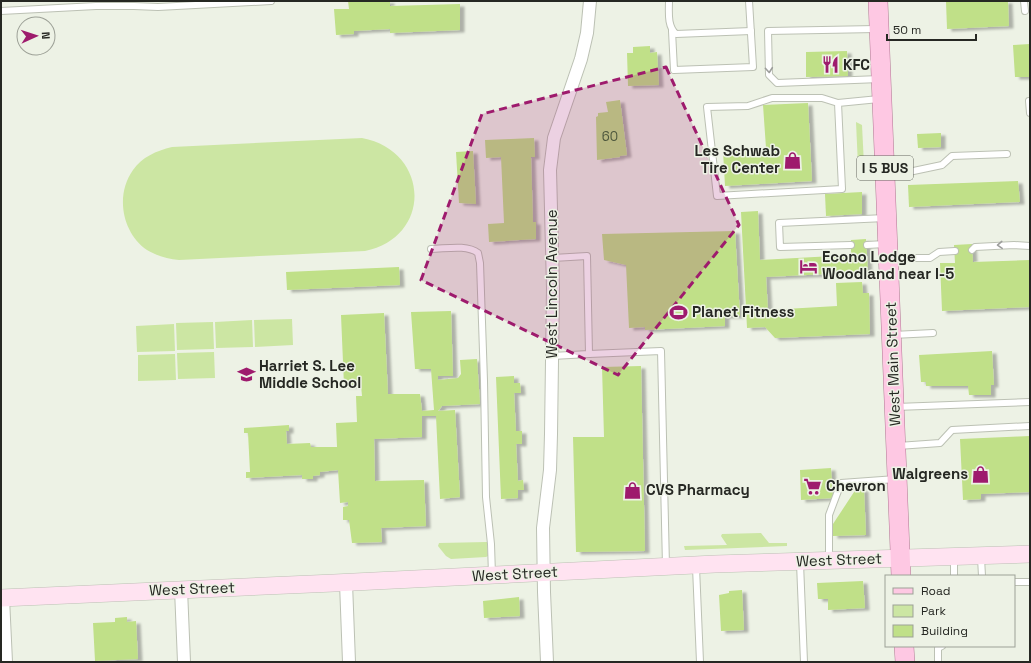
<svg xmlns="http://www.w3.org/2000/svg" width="1031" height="663" viewBox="0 0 1031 663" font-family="'Space Grotesk',sans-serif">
  <defs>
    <filter id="shadow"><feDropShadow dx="4.5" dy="2.5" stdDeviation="1" flood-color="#0004"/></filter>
  </defs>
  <rect width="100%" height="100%" fill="#edf2e5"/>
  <!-- green -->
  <g fill="#cce6a3">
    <polygon points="856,122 862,125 864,165 858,166"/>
    <path d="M362,138c68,13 71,99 3,113l-186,9c-11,-1 -22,-4 -32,-10 -25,-17 -32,-55 -14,-80 9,-13 23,-19 39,-23z"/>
    <polygon points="292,319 293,345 255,347 254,320"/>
    <polygon points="252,320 253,347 216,348 215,322"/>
    <polygon points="213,322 214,349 177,350 176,323"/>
    <polygon points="174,324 175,351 137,352 136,326"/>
    <polygon points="214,352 215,378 178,379 177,353"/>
    <polygon points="175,354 176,380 138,381 138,355"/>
    <polygon points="761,533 769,543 787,543 787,546 685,550 684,546 727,545 721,536 722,534"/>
    <polygon points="487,542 488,556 486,557 451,559 446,556 438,546 439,543"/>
  </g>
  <!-- building -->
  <g fill="#c0e088" filter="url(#shadow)">
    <polygon points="348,1 390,1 390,6 460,4 460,30 390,33 390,29 354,31 354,34 336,35 334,9 349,9"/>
    <polygon points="946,1 1008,1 1009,26 947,29"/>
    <polygon points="1030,44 1030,77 1015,77 1013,45"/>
    <polygon points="650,46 650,53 657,52 659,85 628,86 627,53 633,53 633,47"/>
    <polygon points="847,51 848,76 806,77 806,52"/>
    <polygon points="620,100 627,155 620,156 620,157 597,160 596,117 598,116 598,113 608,112 606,102"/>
    <polygon points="808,103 812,181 725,186 723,151 766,148 763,105"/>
    <polygon points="941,133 941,147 918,148 917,134"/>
    <polygon points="534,138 535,157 531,157 533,222 536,222 536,239 489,242 488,224 504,223 501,157 486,158 485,140"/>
    <polygon points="473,151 476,204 459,203 456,152"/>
    <polygon points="1018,181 1020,202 909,207 908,185"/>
    <polygon points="862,192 862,214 826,216 825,194"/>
    <polygon points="758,211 760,260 851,255 851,240 866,239 868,272 766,277 768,310 837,306 836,283 862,282 863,293 869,293 870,334 775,338 765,327 747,328 741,212"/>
    <polygon points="735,231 740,316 725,316 725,326 645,330 645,327 629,328 626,265 604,260 602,234"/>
    <polygon points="972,244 973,262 1030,260 1030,307 942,311 940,263 955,263 954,245"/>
    <polygon points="399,267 400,285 287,290 286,272"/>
    <polygon points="451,311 453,376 438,376 438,380 458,378 461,374 460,360 477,359 480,404 442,406 438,411 455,410 460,497 440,499 436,416 422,416 422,437 374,439 375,481 424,480 426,526 381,528 382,542 352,543 349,520 343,520 343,507 348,506 348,502 340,503 338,470 320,472 320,475 313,476 313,479 302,479 302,475 246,478 246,472 250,472 248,433 244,433 244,428 289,425 289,431 286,431 287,444 310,443 311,447 337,447 336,423 357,422 356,396 362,396 361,385 344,386 341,315 384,313 388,394 420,394 422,411 434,410 431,369 415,369 411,312"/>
    <polygon points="992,351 994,385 991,385 991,395 969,395 968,386 926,386 926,382 921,382 919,355"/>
    <polygon points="641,366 645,551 576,552 573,437 604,437 602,367"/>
    <polygon points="514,376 514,383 520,383 521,393 514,393 516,431 522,431 522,444 516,444 518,481 523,480 524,490 518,490 518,498 501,499 496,377"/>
    <polygon points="1030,436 1030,492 981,494 981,499 963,500 960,439"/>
    <polygon points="831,468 833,498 801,500 800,470"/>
    <polygon points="856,489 864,489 866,535 833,536 833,524"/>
    <polygon points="863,581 865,608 828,610 828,599 818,599 817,583"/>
    <polygon points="742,590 744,630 721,631 719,595 729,593 729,591"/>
    <polygon points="519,597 520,616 484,618 483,601"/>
    <polygon points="127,617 127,622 136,621 138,659 95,661 93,623 115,622 115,618"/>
  </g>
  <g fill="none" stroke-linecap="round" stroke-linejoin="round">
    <defs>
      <g id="service">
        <path d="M669,1c0,11 -2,25 7,33l75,-3"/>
        <polyline points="1024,1 1025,11"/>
        <polyline points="1,11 96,6 134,6 158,7 271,1"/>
        <polyline points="876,29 768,31 769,75 777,83 880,79"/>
        <polyline points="672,31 674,70 753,67 749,1"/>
        <polyline points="1029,101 1030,113"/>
        <polyline points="838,103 842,189 717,196 707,107 748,106 772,98 822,98 838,103 879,99"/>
        <polyline points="887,173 904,173 942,165 952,156 1007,154"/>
        <polyline points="851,245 780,247 779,223 885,218"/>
        <polyline points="867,245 885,244"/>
        <path d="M431,249c14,0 35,-5 47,4l2,10 4,118 2,116 5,47 1,31"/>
        <polyline points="972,250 975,247 1014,245 1030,246"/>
        <polyline points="890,258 930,258 939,252 955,251"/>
        <polyline points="893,335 933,333"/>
        <polyline points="589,354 661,351 666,566"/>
        <polyline points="552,356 589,354 587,256 553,258"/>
        <polyline points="896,407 1030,402"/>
        <polyline points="898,446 940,443 952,430 1030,426"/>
        <polyline points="829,558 829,515 841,483 896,479"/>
        <polyline points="954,558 954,576"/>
        <polyline points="981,558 982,576"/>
        <polyline points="800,563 804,662"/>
        <polyline points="696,567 700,662"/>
        <polyline points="1014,582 1030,582"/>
        <polyline points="938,662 938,648 942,646"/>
      </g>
      <g id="minor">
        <polyline points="346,583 349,662"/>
        <polyline points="181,589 184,662"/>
        <polyline points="3,598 6,662"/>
        <polyline points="547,662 544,592 543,528 550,470 551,434 553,288 550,170 554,138 581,59 587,33 590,1"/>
      </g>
      <polyline id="secondary" points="1,598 334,583 715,564 1030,554"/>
      <g id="primary">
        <polyline points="878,1 901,576"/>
        <polyline points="904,646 905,662"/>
      </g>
    </defs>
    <!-- service casing -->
    <use href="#service" stroke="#bcc1b4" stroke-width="8"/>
    <!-- minor casing -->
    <use href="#minor" stroke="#bcc1b4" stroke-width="14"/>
    <!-- secondary casing -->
    <use href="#secondary" stroke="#bcc1b4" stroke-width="18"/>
    <!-- primary casing -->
    <use href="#primary" stroke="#b27894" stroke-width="20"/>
    <!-- service -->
    <use href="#service" stroke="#fff" stroke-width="6"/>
    <!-- minor -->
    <use href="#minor" stroke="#fff" stroke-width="12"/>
    <!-- secondary -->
    <use href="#secondary" stroke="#ffe3f1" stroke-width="17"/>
    <!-- primary -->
    <use href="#primary" stroke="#fec8e3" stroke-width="19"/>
  </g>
  <!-- one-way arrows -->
  <defs><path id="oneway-chevron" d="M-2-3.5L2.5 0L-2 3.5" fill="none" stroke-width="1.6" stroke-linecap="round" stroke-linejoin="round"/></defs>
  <g stroke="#9d9e9c">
    <use href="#oneway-chevron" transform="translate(769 70) rotate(85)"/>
    <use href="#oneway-chevron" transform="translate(1000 245) rotate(177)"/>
  </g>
  <!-- marked area -->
  <path fill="#9e1b6d" fill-opacity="0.2" stroke="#9e1b6d" stroke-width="3" stroke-dasharray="8 5" stroke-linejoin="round" d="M666,67l73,158 -121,150 -197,-95 61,-166z"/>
  <!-- icons -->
  <defs>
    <symbol id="restaurant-bare" viewBox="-9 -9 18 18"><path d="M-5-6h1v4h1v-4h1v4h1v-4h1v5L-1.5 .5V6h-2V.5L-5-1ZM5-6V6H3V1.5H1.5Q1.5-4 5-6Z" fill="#9e1b6d" stroke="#edf2e5" stroke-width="2.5" paint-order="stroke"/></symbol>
    <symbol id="shop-bare" viewBox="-9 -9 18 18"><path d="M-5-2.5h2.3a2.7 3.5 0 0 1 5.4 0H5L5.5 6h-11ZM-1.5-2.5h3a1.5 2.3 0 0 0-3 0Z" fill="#9e1b6d" stroke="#edf2e5" stroke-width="2.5" paint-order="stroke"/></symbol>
    <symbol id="hotel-bare" viewBox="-9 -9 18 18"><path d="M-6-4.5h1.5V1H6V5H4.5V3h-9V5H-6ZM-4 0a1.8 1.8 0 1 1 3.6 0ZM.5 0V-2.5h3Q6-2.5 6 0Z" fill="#9e1b6d" stroke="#edf2e5" stroke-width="2.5" paint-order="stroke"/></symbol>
    <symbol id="stadium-bare" viewBox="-9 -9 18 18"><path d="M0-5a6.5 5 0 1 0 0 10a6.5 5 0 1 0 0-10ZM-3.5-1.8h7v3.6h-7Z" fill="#9e1b6d" stroke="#edf2e5" stroke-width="2.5" paint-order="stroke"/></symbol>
    <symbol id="school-bare" viewBox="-9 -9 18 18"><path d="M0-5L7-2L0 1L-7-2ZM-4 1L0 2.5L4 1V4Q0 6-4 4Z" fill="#9e1b6d" stroke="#edf2e5" stroke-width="2.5" paint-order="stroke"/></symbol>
    <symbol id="supermarket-bare" viewBox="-9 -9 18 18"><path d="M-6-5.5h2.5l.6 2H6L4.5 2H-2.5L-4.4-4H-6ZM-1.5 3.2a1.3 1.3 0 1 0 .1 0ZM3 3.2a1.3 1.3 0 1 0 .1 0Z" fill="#9e1b6d" stroke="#edf2e5" stroke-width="2.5" paint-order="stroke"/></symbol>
  </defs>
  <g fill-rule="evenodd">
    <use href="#restaurant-bare" x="818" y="52" width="25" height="25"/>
    <use href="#shop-bare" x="780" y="148" width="25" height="25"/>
    <use href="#hotel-bare" x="796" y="254" width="25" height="25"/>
    <use href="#stadium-bare" x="666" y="300" width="25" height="25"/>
    <use href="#school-bare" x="234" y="362" width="25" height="25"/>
    <use href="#shop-bare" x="968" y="462" width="25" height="25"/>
    <use href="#supermarket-bare" x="800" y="474" width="25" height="25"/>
    <use href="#shop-bare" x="620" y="478" width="25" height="25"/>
  </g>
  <g text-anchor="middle" stroke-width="3" stroke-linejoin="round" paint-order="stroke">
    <!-- number labels -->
    <g font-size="13" fill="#4c563c">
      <text x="610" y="141">60</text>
    </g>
    <!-- shield labels -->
    <rect fill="#edf2e5" stroke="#62655d" stroke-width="1" x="857" y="156" width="56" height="24" rx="3"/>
    <g font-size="14" font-weight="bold" fill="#262823">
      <text x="885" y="173">I 5 BUS</text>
    </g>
    <!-- poi labels -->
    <g font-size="15" font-weight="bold" fill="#262823" stroke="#edf2e5" text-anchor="start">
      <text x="843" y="70">KFC</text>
      <text x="780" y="156" text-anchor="end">Les Schwab<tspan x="780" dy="17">Tire Center</tspan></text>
      <text x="822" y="262">Econo Lodge<tspan x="822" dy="17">Woodland near I-5</tspan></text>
      <text x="692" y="317">Planet Fitness</text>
      <text x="259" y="371">Harriet S. Lee<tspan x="259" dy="17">Middle School</tspan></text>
      <text x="968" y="479" text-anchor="end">Walgreens</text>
      <text x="826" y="491">Chevron</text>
      <text x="646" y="495">CVS Pharmacy</text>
    </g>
    <!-- street labels -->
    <g font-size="15" fill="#262823" stroke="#edf2e5">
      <text transform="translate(552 284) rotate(-90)" y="5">West Lincoln Avenue</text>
      <text transform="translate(893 364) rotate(-92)" y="5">West Main Street</text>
      <text transform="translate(839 560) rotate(-2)" y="5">West Street</text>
      <text transform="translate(515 574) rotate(-3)" y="5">West Street</text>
      <text transform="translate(192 589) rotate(-2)" y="5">West Street</text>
    </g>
  </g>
  <!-- border -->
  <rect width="1031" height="663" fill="none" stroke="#262823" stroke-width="4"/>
  <!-- legend -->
  <rect x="885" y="575" width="130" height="72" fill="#edf2e5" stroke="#9da197"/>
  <rect x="893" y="588" width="20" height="6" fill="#fec8e3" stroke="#9da197"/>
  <text x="921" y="595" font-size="12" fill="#262823">Road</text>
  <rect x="893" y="605" width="20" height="12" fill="#cce6a3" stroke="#9da197"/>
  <text x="921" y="615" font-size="12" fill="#262823">Park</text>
  <rect x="893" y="625" width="20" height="12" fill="#c0e088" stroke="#9da197"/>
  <text x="921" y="635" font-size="12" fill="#262823">Building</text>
  <!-- north arrow -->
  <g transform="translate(36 36) rotate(87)"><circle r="19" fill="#edf2e5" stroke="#9da197"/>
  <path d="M0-3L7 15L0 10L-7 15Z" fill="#9e1b6d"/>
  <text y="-6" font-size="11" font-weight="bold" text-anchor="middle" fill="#262823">N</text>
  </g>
  <!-- scale -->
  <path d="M887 34v6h89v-6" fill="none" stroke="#262823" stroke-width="2"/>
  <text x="893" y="34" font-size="12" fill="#262823" stroke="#edf2e5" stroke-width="3" paint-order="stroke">50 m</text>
</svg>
